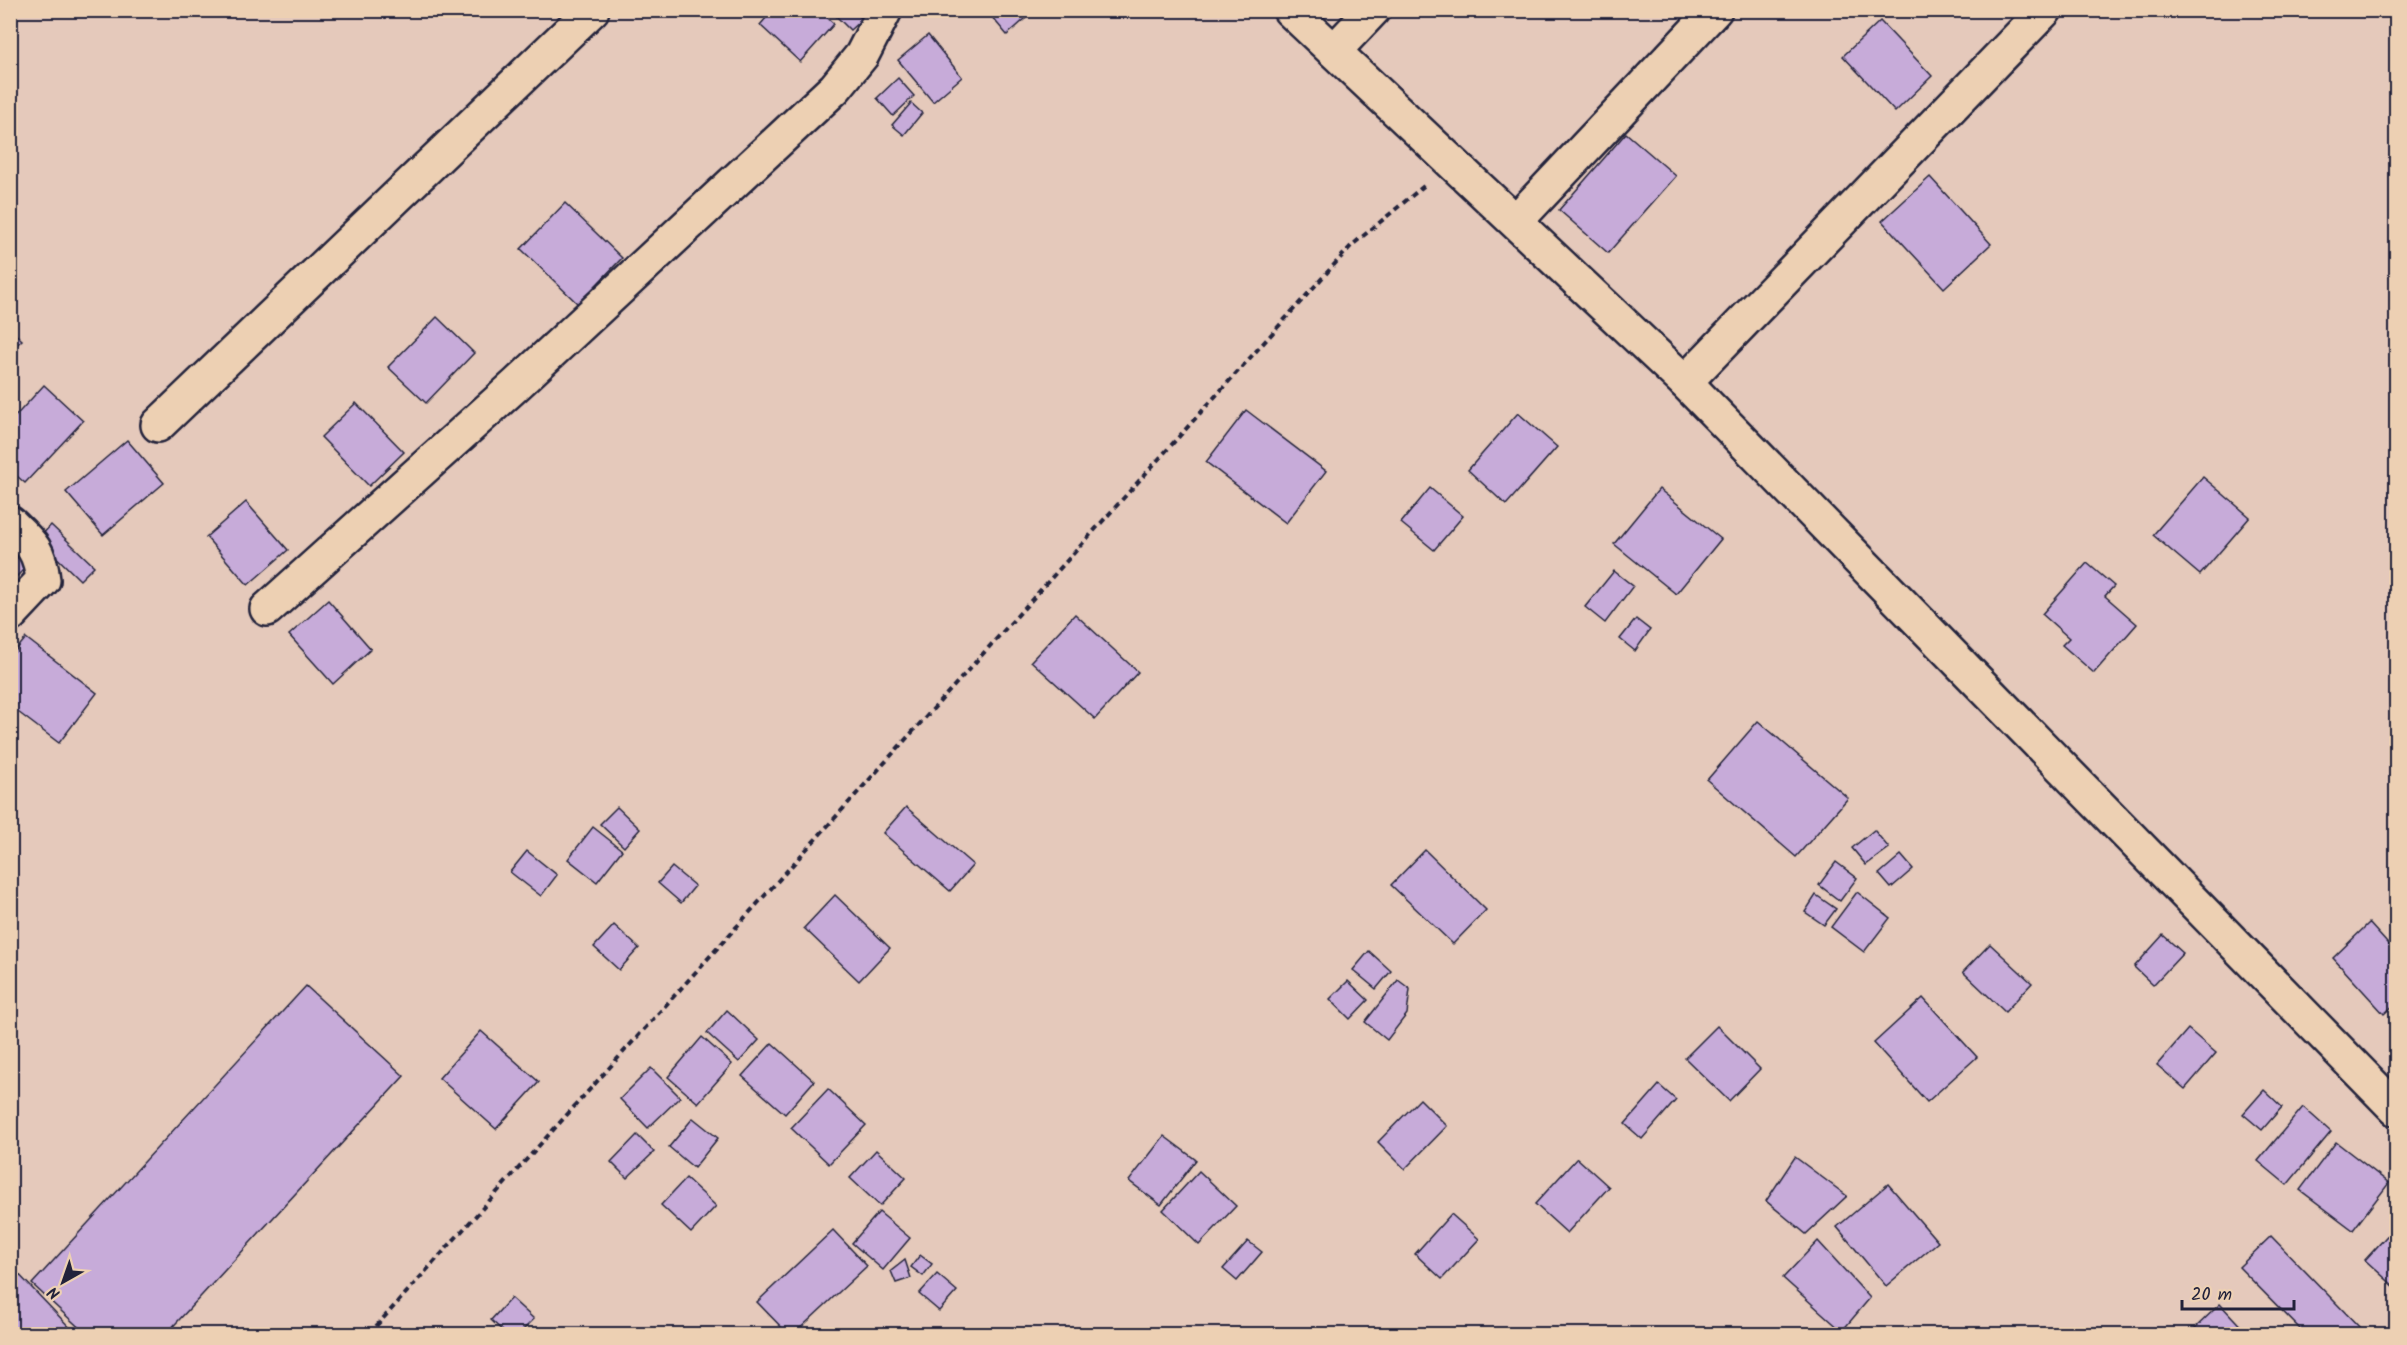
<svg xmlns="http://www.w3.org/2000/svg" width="2407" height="1345" viewBox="0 0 2407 1345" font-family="Kalam,sans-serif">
  <rect width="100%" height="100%" fill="#e5c9bb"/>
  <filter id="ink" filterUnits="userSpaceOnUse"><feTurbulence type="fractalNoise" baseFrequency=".0167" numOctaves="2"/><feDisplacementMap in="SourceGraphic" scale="12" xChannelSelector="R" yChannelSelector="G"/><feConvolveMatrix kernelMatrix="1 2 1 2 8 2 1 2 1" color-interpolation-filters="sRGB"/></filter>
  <g filter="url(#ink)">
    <!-- building -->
    <g fill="#c7abd9" stroke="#22223b" stroke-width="1.5">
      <polygon points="773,10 819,10 834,24 800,62 760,25"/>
      <polygon points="830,10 853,10 862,19 850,30"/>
      <polygon points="986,10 1035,10 1007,35"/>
      <polygon points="1880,21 1932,76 1895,112 1843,56"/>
      <polygon points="928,35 962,77 933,102 898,60"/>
      <polygon points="898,78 914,96 893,116 877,98"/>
      <polygon points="911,103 922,113 904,135 892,125"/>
      <polygon points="1626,133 1676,176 1608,253 1559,210"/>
      <polygon points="1930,177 1991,244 1944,288 1882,221"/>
      <polygon points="565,203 622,258 578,304 521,249"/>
      <polygon points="437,317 474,353 426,403 388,367"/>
      <polygon points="10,329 22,340 10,351"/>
      <polygon points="44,385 83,421 25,483 10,470 10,422"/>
      <polygon points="356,403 404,452 369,486 321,437"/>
      <polygon points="1246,410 1326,471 1286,523 1206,462"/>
      <polygon points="1518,413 1557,447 1506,505 1468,470"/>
      <polygon points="127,440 164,483 103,535 66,492"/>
      <polygon points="2203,477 2250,517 2200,575 2153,535"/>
      <polygon points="1430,488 1463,516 1434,550 1401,523"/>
      <polygon points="1659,489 1721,539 1676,594 1614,544"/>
      <polygon points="246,502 288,550 248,585 206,537"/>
      <polygon points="51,525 94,566 80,580 38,539"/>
      <polygon points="10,551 27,566 10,583"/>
      <polygon points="2087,563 2114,586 2105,596 2137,624 2094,673 2062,645 2069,638 2042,614"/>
      <polygon points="1614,571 1633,586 1605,623 1585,607"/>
      <polygon points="328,600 371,649 333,684 289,635"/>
      <polygon points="1075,614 1138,672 1095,719 1031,661"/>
      <polygon points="1636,619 1650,630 1635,651 1620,639"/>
      <polygon points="26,638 97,693 59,743 10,706 10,657"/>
      <polygon points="1758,721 1848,798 1796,857 1707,780"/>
      <polygon points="617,807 640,829 624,847 600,824"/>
      <polygon points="906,807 973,865 950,891 883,833"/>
      <polygon points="593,827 622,850 597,882 568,859"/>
      <polygon points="1874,830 1889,848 1866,865 1852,848"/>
      <polygon points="1425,850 1486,910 1453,944 1391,885"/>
      <polygon points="527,851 557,875 541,896 510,872"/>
      <polygon points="1901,855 1913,869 1891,888 1879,874"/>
      <polygon points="1836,862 1857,878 1840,901 1819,885"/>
      <polygon points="672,867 695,886 681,903 658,883"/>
      <polygon points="1857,892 1890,918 1864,952 1831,927"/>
      <polygon points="835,895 890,948 859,981 804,928"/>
      <polygon points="1816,895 1836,909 1824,925 1805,912"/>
      <polygon points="2369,923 2396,953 2396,1003 2384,1014 2333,958"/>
      <polygon points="614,925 639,948 619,970 594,947"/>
      <polygon points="2163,935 2183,953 2153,985 2134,967"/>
      <polygon points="1990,944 2032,983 2005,1012 1963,972"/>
      <polygon points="1369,951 1391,971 1376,989 1353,970"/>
      <polygon points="1398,980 1410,989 1407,1014 1387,1040 1365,1022"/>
      <polygon points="1348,981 1368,1000 1350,1019 1330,999"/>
      <polygon points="306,986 404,1076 166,1334 86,1334 32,1284"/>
      <polygon points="1923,998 1977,1057 1927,1102 1874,1043"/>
      <polygon points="727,1010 759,1040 739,1062 707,1033"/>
      <polygon points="1717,1026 1760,1069 1729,1101 1685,1058"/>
      <polygon points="2188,1029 2216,1053 2185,1089 2157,1065"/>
      <polygon points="481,1031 539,1082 496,1129 439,1078"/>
      <polygon points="702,1037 732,1064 698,1103 668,1077"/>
      <polygon points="772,1043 814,1081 785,1114 742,1076"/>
      <polygon points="651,1068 680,1097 648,1128 620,1099"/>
      <polygon points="1659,1085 1676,1100 1642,1139 1625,1124"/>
      <polygon points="828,1089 866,1125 829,1164 791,1128"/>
      <polygon points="2264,1090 2282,1107 2262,1130 2243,1114"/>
      <polygon points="1420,1099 1447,1126 1405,1169 1378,1142"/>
      <polygon points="2303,1107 2331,1132 2287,1185 2258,1161"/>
      <polygon points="693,1118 718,1138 694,1168 669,1147"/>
      <polygon points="637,1135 654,1152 627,1178 611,1162"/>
      <polygon points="1164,1136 1196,1160 1161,1205 1129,1181"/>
      <polygon points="2336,1142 2389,1183 2353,1230 2300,1190"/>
      <polygon points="876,1150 906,1178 880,1206 850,1178"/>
      <polygon points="1795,1157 1847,1196 1806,1234 1766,1201"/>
      <polygon points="1577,1158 1609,1187 1567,1233 1535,1204"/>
      <polygon points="1199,1171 1236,1206 1199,1245 1163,1210"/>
      <polygon points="686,1178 716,1206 691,1233 661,1205"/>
      <polygon points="1888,1184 1938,1242 1886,1286 1837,1227"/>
      <polygon points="879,1212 910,1238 883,1270 852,1243"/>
      <polygon points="1451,1214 1479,1239 1442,1279 1415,1254"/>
      <polygon points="2396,1226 2396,1288 2365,1260"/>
      <polygon points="833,1230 867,1266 794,1334 788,1334 757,1302"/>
      <polygon points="2271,1236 2366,1334 2305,1334 2239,1267"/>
      <polygon points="1248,1241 1262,1252 1237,1281 1223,1269"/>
      <polygon points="1818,1241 1870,1298 1842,1331 1783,1278"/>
      <polygon points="920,1255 932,1264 923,1276 911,1267"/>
      <polygon points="905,1260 911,1278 896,1283 891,1271"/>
      <polygon points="10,1265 76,1334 10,1334"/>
      <polygon points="937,1274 957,1291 939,1311 919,1294"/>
      <polygon points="511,1298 534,1319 519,1334 506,1334 491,1320"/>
      <polygon points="2220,1304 2248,1334 2197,1334 2193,1330"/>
    </g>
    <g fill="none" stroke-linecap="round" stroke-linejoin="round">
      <defs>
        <g id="minor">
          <polyline points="1290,10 1685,382 2396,1109"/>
          <polyline points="1334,51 1373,10"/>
          <polyline points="1516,221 1715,10"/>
          <polyline points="1685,382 2045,10"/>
          <polyline points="158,425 592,10"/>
          <path d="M10,523c21,20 30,27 33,57l-33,35"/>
          <polyline points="267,609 517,384 835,88 862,55 885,10"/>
        </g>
      </defs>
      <!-- minor casing -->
      <use href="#minor" stroke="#22223b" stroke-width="38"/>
      <!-- path -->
      <polyline stroke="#22223b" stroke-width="4" stroke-dasharray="6 4.5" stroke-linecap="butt" points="369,1334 1351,246 1425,185"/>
      <!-- minor -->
      <use href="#minor" stroke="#edd0b3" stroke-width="33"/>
    </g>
  </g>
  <!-- margin -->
  <rect width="2407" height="1345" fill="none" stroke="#edd0b3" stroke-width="36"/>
  <rect x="18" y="18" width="2371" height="1309" fill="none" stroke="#22223b" stroke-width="2" filter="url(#ink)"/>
  <!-- north arrow -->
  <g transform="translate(63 1282) rotate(220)" stroke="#edd0b3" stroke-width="4.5" paint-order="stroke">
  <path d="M0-4.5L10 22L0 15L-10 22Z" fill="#22223b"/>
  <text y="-9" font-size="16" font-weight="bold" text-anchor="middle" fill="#22223b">N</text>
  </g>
  <!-- scale -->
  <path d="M2182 1300v9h112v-9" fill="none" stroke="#22223b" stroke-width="3"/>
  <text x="2191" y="1300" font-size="18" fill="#22223b" stroke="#edd0b3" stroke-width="4.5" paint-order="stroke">20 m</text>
</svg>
